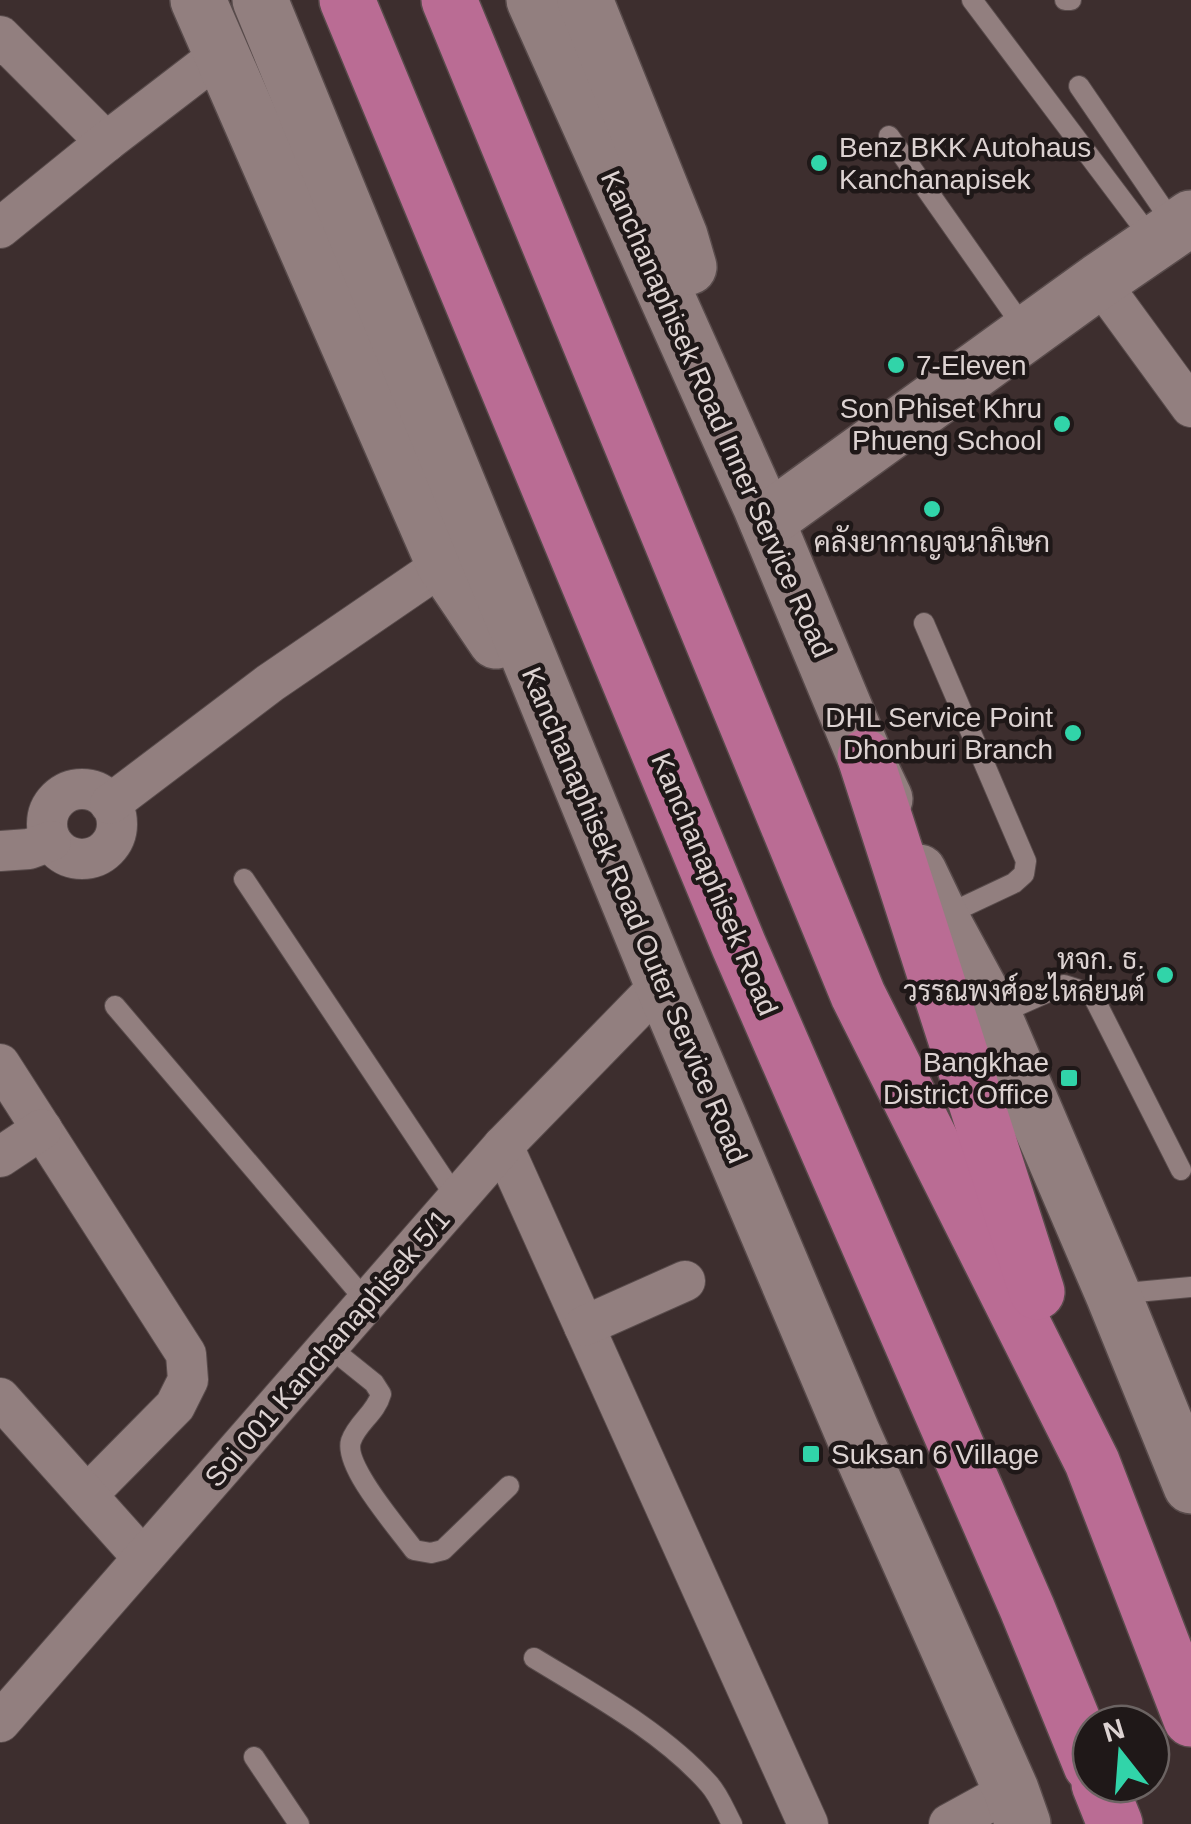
<svg xmlns="http://www.w3.org/2000/svg" width="1191" height="1824" viewBox="0 0 1191 1824" font-family="Arial,Sarabun,sans-serif">
  <rect width="100%" height="100%" fill="#3d2e2e"/>
  <g fill="none" stroke-linecap="round" stroke-linejoin="round">
    <defs>
      <g id="lane">
        <polyline points="972,0 1154,242"/>
        <polyline points="1065,0 1071,0"/>
        <polyline points="1079,86 1174,225"/>
        <polyline points="889,136 1026,331"/>
        <polyline points="924,623 1026,861 1024,874 1014,883 944,916"/>
        <polyline points="244,879 457,1199"/>
        <polyline points="115,1006 367,1302"/>
        <polyline points="994,1016 1064,985 1092,994 1181,1170"/>
        <polyline points="1115,1294 1191,1287"/>
        <path d="M328,1346l46,37 7,11c-5,19 -24,29 -30,47 -8,25 48,88 63,109l17,3 12,-3 66,-64"/>
        <path d="M534,1658c59,36 129,74 175,126 10,11 16,27 23,40"/>
        <polyline points="254,1757 299,1824"/>
      </g>
      <g id="street">
        <polyline points="0,36 106,142"/>
        <polyline points="0,228 106,142 222,53"/>
        <polyline points="1099,281 1191,407"/>
        <circle cx="82" cy="824" r="35"/>
        <polyline points="110,804 270,683 444,564"/>
        <polyline points="0,851 29,849 51,841"/>
        <polyline points="0,1064 186,1354 188,1380 175,1406 87,1495"/>
        <polyline points="503,1146 808,1824"/>
        <polyline points="0,1157 42,1129"/>
        <polyline points="584,1326 685,1281"/>
        <polyline points="0,1398 143,1558"/>
        <polyline points="0,1722 503,1146 662,983"/>
        <polyline points="949,1824 1011,1790"/>
      </g>
      <g id="secondary">
        <polyline points="198,0 444,564 496,641"/>
        <polyline points="260,0 662,983 853,1434 1011,1790 1023,1824"/>
        <polyline points="534,0 760,505 865,757 885,799"/>
        <polyline points="585,0 680,236 689,267"/>
        <polyline points="767,521 1099,281 1191,218"/>
        <polyline points="919,872 941,918 994,1016 1113,1294 1191,1486"/>
      </g>
      <g id="highway">
        <polyline points="347,0 739,946 1027,1608 1091,1765"/>
        <polyline points="449,0 858,995 1092,1462 1191,1719"/>
        <polyline points="865,757 1037,1292"/>
        <polyline points="1099,1784 1115,1824"/>
      </g>
    </defs>
    <!-- lane casing -->
    <use href="#lane" stroke="#584b4b" stroke-width="22"/>
    <!-- street casing -->
    <use href="#street" stroke="#584b4b" stroke-width="42"/>
    <!-- secondary casing -->
    <use href="#secondary" stroke="#584b4b" stroke-width="58"/>
    <!-- highway casing -->
    <use href="#highway" stroke="#584b4b" stroke-width="58"/>
    <!-- lane -->
    <use href="#lane" stroke="#927f7f" stroke-width="20"/>
    <!-- street -->
    <use href="#street" stroke="#927f7f" stroke-width="40"/>
    <!-- secondary -->
    <use href="#secondary" stroke="#927f7f" stroke-width="55"/>
    <!-- highway -->
    <use href="#highway" stroke="#ba6c94" stroke-width="55"/>
  </g>
  <!-- markers -->
  <g fill="#31d4a9" stroke="#1f1818" stroke-width="4">
    <circle cx="819" cy="163" r="10"/>
    <circle cx="896" cy="365" r="10"/>
    <circle cx="1062" cy="424" r="10"/>
    <circle cx="932" cy="509" r="10"/>
    <circle cx="1073" cy="733" r="10"/>
    <circle cx="1165" cy="975" r="10"/>
    <rect x="1059" y="1068" width="20" height="20" rx="5"/>
    <rect x="801" y="1444" width="20" height="20" rx="5"/>
  </g>
  <g text-anchor="middle" stroke-width="9" stroke-linejoin="round" paint-order="stroke">
    <!-- poi labels -->
    <g font-size="28" fill="#ddd3d2" stroke="#1f1818" text-anchor="end">
      <text x="839" y="157" text-anchor="start">Benz BKK Autohaus<tspan x="839" dy="32">Kanchanapisek</tspan></text>
      <text x="916" y="375" text-anchor="start">7-Eleven</text>
      <text x="1042" y="418">Son Phiset Khru<tspan x="1042" dy="32">Phueng School</tspan></text>
      <text x="932" y="552" text-anchor="middle">คลังยากาญจนาภิเษก</text>
      <text x="1053" y="727">DHL Service Point<tspan x="1053" dy="32">Dhonburi Branch</tspan></text>
      <text x="1145" y="969">หจก. ธ.<tspan x="1145" dy="32">วรรณพงศ์อะไหล่ยนต์</tspan></text>
      <text x="1049" y="1072">Bangkhae<tspan x="1049" dy="32">District Office</tspan></text>
      <text x="831" y="1464" text-anchor="start">Suksan 6 Village</text>
    </g>
    <!-- street labels -->
    <g font-size="28" fill="#ddd3d2" stroke="#1f1818">
      <text transform="translate(717 414) rotate(66)" y="10">Kanchanaphisek Road Inner Service Road</text>
      <text transform="translate(715 884) rotate(67)" y="10">Kanchanaphisek Road</text>
      <text transform="translate(635 915) rotate(67)" y="10">Kanchanaphisek Road Outer Service Road</text>
      <text transform="translate(327 1348) rotate(-49)" y="10">Soi 001 Kanchanaphisek 5/1</text>
    </g>
  </g>
  <!-- north arrow -->
  <g transform="translate(1121 1754) rotate(343)"><circle r="48" fill="#1f1818" stroke="#6b6362" stroke-width="2.5"/>
  <path d="M0-8L18 38L0 25L-18 38Z" fill="#31d4a9"/>
  <text y="-15" font-size="28" font-weight="bold" text-anchor="middle" fill="#ddd3d2">N</text>
  </g>
</svg>
